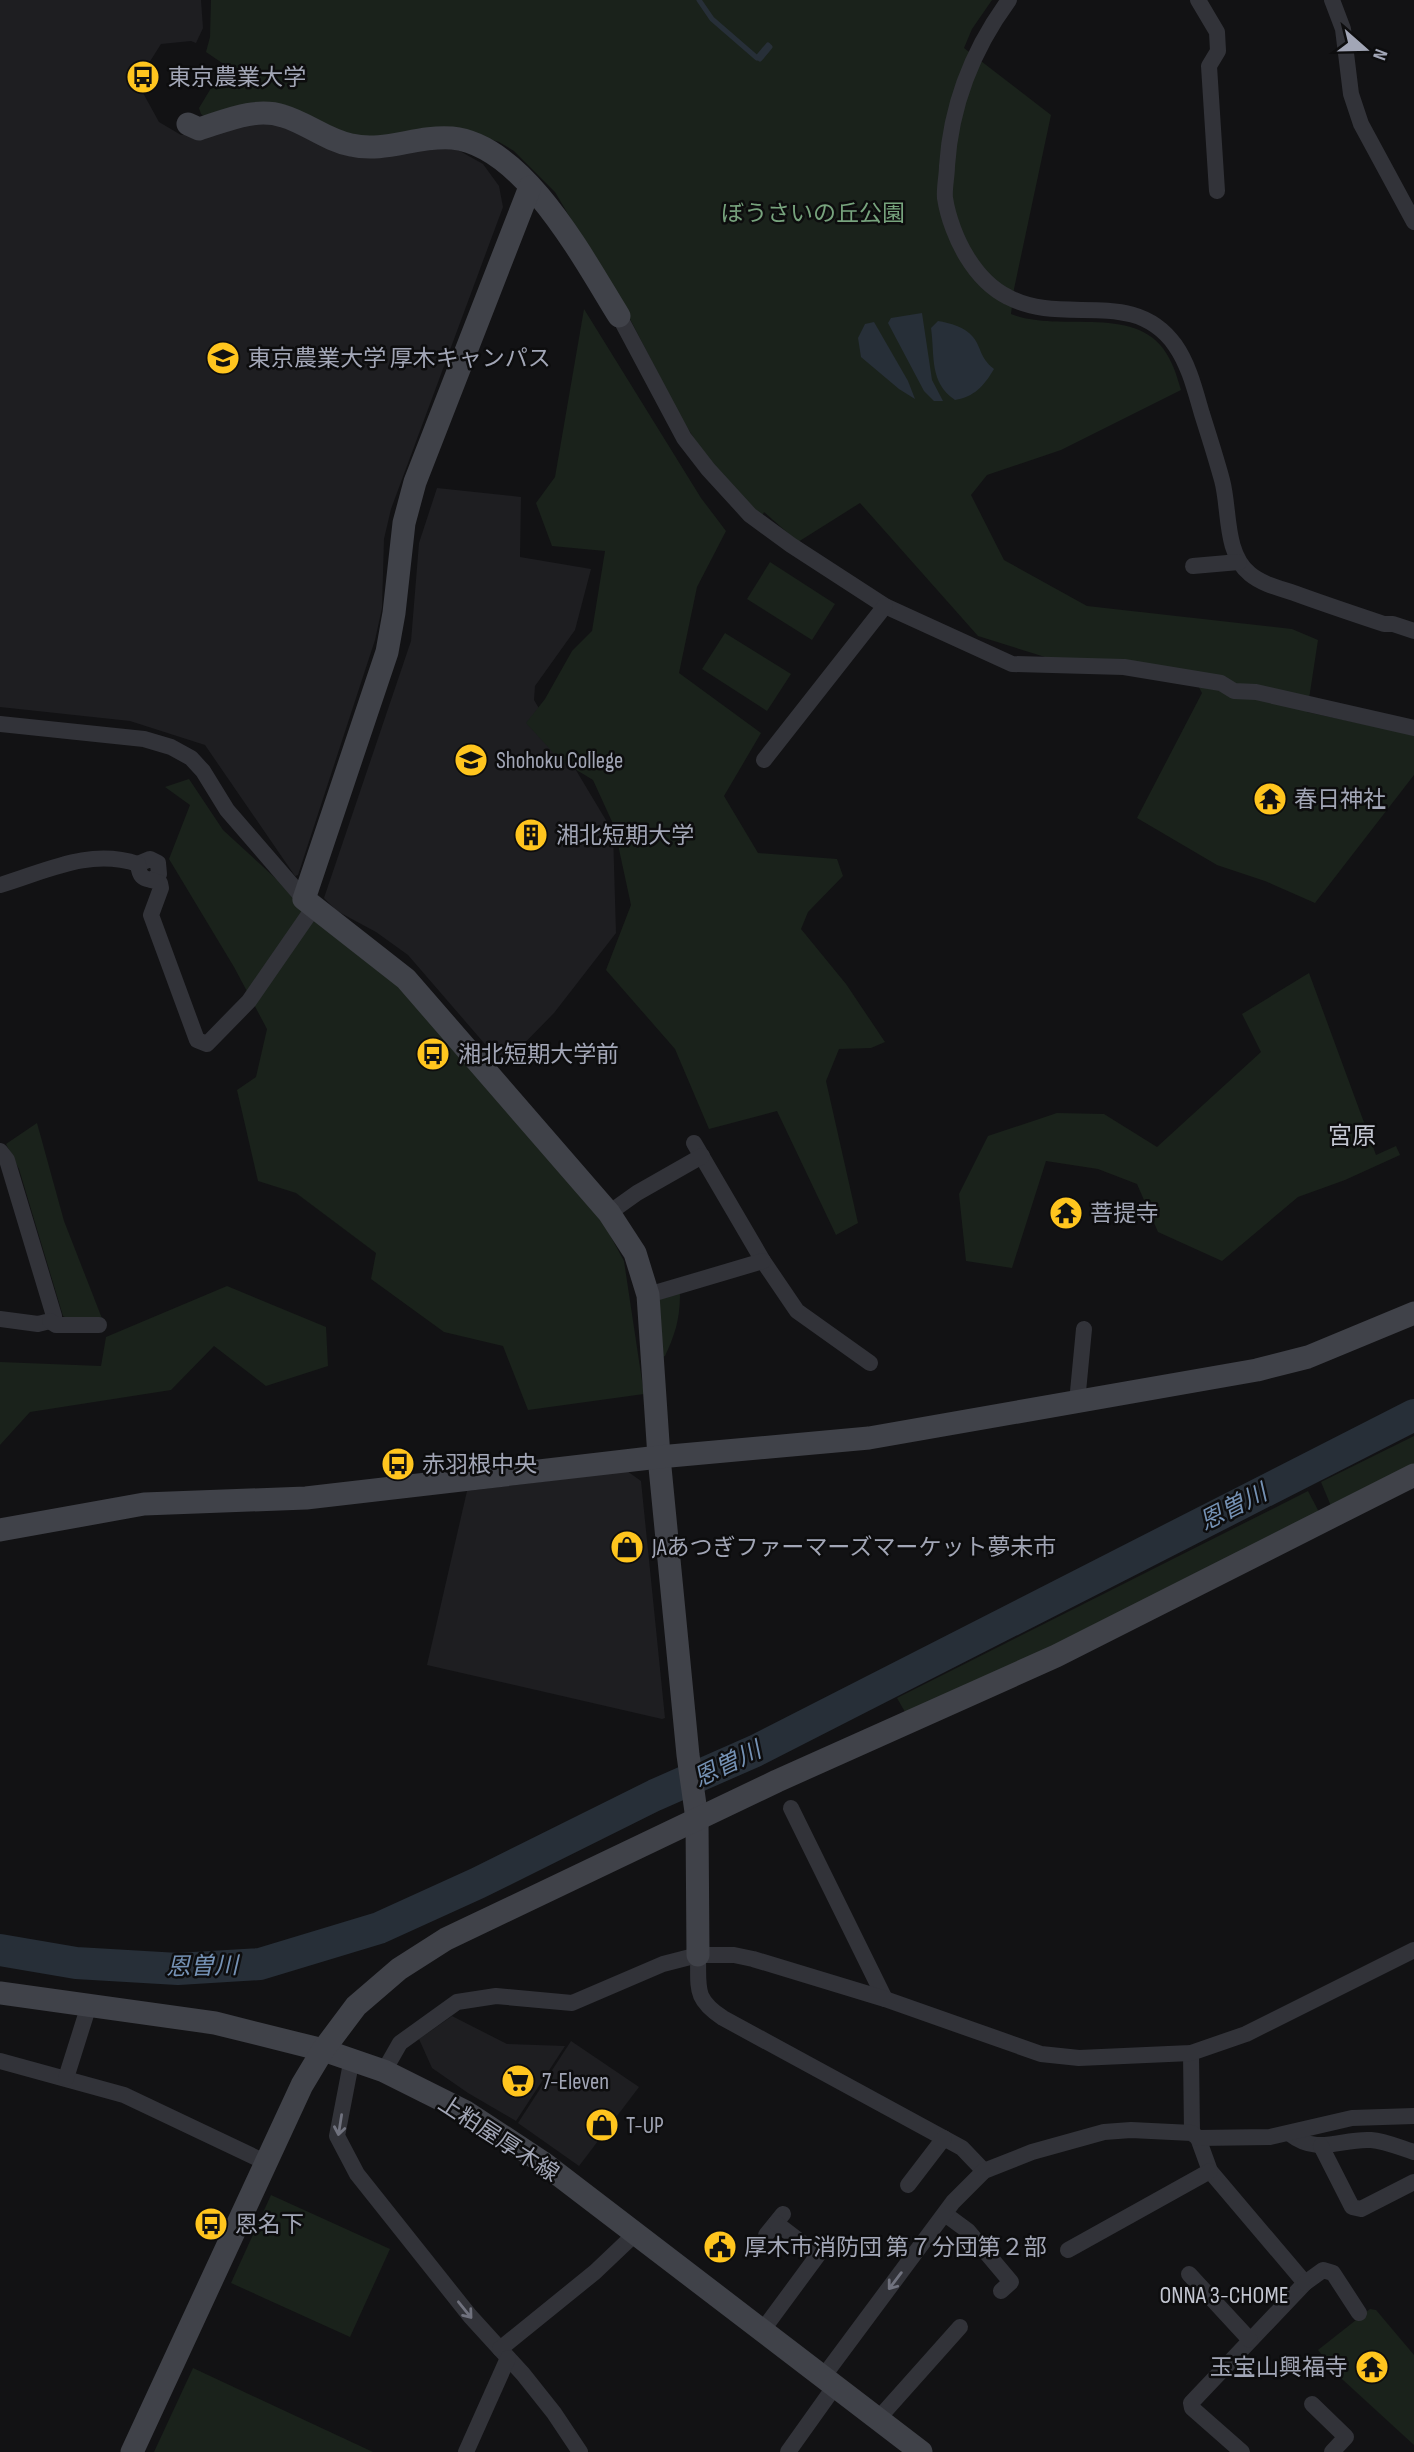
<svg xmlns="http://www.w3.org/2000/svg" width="1414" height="2452" viewBox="0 0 1414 2452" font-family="'Sofia Sans Condensed','Noto Sans JP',sans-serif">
  <rect width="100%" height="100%" fill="#121214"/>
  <!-- built -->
  <g fill="#1e1e21">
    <polygon points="0,0 201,0 203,28 196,43 191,41 161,44 137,82 159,122 181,135 211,135 244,124 273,121 352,157 380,156 429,146 458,150 483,164 499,186 503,207 391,509 384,539 382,608 375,640 298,875 295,876 205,745 130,721 0,707"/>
    <polygon points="437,488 521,497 520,557 591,569 575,630 535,686 534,700 613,832 616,933 554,1013 503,1065 408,955 376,932 337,911 324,898 411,641 419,543"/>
    <polygon points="627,1471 641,1481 665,1718 662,1719 427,1665 467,1491"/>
    <polygon points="452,2016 507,2044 565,2046 516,2121 468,2093 432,2068 419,2039"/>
    <polygon points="571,2041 639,2087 579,2166 518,2123"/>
  </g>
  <!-- green -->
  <g fill="#1a221b">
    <path d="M211,0h781l-20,29 -8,19 87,67 -37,174 -3,25c51,21 134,-15 161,50 4,8 6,17 9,26l-120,60 -74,25 -16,20 33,65 83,46 205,23 26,11 -11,72 107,23v40l-99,128 -50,-22 -48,-16 -80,-47 65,-125 -9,-17 -135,-15 -80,-25 -118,-133 -62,39 -34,-30 -2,5 -48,-47 -34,-54 -50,-97 -75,-127 -41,-41 -15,-9 -47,-15 -88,12 -27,-8 -131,-13 -5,-4 -2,-6 26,-43 -19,-13 4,-15z"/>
    <polygon points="584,309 701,498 726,531 697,587 679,673 761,733 724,796 758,853 837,859 843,876 808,912 801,929 846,984 885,1042 871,1048 839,1049 826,1081 858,1223 836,1235 777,1111 709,1129 675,1049 606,970 631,905 614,826 593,780 560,760 526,723 545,699 572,651 592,631 605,551 552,546 536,503 555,477"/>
    <polygon points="770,562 835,604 812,640 747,599"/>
    <polygon points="725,633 791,674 767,711 702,669"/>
    <polygon points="189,779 223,830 319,918 406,987 577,1174 624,1261 644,1394 528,1410 503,1346 444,1332 371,1279 376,1253 296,1193 258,1181 237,1090 256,1077 267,1029 234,967 169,859 190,805 165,787"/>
    <polygon points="1309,973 1376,1155 1396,1146 1400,1155 1345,1180 1298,1197 1222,1261 1158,1232 1137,1184 1098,1169 1046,1161 1012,1268 966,1261 959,1194 988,1136 1057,1113 1104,1114 1157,1147 1261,1052 1242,1014"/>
    <polygon points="37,1123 64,1221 103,1321 70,1320 63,1316 19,1169 6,1144"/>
    <polygon points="227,1286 326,1327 328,1366 266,1386 214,1346 171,1390 30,1412 0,1445 0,1362 101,1366 106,1337"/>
    <path d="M680,1292c0,26 -4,40 -15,64l-5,2 -3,-61z"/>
    <polygon points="1414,1436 1414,1469 1331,1506 1321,1482"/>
    <polygon points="1308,1491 1319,1512 1054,1651 905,1712 897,1698"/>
    <polygon points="271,2195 390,2249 350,2337 231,2283"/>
    <polygon points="1370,2309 1376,2310 1414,2355 1414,2445 1342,2379 1318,2350"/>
    <polygon points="193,2368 373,2452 154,2452"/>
  </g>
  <!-- water -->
  <g fill="#272f38">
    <polygon points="922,313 932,380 943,401 934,401 924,391 888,323 891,318"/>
    <path d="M938,321c12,2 27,6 35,16 9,11 6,20 21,32 -10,17 -20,28 -39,31 -26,-18 -20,-43 -24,-72z"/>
    <polygon points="874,322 908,381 915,399 899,389 861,357 858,338 865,324"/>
  </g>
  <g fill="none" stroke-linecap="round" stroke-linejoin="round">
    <!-- stream -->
    <polyline stroke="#272f38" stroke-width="5" points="699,0 712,19 757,58 768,45 770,47 760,59"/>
    <!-- river -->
    <polyline stroke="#272f38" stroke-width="32" points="0,1950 76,1963 178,1969 260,1964 379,1928 478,1883 655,1795 755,1751 1414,1415"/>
    <!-- street -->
    <g stroke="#323339" stroke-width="16">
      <path d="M1009,0c-36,49 -58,105 -62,166 0,10 -3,22 -2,32 3,20 12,43 22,59 11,18 23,31 41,40 56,30 125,-11 167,48 14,20 20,45 27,69 7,22 14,44 20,66 8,29 2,73 28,94 12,10 29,14 44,19 30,11 60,21 90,31h9l21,7"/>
      <polyline points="1198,0 1217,32 1218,51 1209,66 1217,191"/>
      <polyline points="1332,0 1343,29 1351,94 1361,124 1414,222"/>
      <polyline points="619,316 684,438 708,469 750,515 791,545 885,606 1012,664 1124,667 1221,683 1234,691 1256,692 1414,728"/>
      <polyline points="1193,566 1239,562"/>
      <polyline points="0,724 144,739 171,747 191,758 203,771 227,810 304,899"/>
      <polyline points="764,760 885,606"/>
      <polyline points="138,864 150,859 158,863 159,874 152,880"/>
      <path d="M0,885c47,-14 89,-37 138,-21 2,18 8,13 22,19l1,5 -10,27 46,125 10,4 42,-43 65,-94"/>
      <polyline points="694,1143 763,1261 797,1311 870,1363"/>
      <polyline points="0,1151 7,1160 54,1316 50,1321 38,1324 0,1319"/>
      <polyline points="609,1213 637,1193 702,1156"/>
      <polyline points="648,1295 763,1261"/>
      <polyline points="50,1321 56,1325 99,1325"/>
      <polyline points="1077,1402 1084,1329"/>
      <polyline points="791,1808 885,1999"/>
      <path d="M698,1955c1,33 -5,43 25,63l239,130 22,23"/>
      <polyline points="1191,2053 1192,2133"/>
      <polyline points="352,2058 337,2136 357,2174 470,2316 523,2374 554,2413 580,2452"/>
      <polyline points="0,2061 124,2095 265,2162"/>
      <polyline points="384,2071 400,2043 457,2002 496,1996 572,2003 663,1964 698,1955 734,1955 753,1959 885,1999 1041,2054 1079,2058 1191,2053 1246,2034 1414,1950"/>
      <polyline points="66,2078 89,2005"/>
      <path d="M1290,2134c28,22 51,4 81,6 14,1 30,8 43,12"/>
      <polyline points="1198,2138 1210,2171 1305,2283 1191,2403 1192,2408 1242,2452"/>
      <polyline points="1321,2146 1352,2207 1361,2209 1414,2182"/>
      <polyline points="908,2185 944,2138"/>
      <polyline points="945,2214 968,2231 1011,2282 1001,2291"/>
      <polyline points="766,2235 783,2214"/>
      <polyline points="1068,2250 1210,2171"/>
      <polyline points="1189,2274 1250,2340"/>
      <polyline points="1305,2283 1323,2270 1333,2273 1359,2313"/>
      <polyline points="762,2331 818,2255 776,2223"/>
      <polyline points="500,2349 595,2272 635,2234"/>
      <polyline points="823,2377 953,2202 984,2171 1032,2152 1104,2132 1131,2130 1192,2133 1198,2138 1270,2137 1352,2118 1414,2116"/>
      <polyline points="1312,2404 1346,2437 1332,2452"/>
      <polyline points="878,2419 960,2327"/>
      <polyline points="466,2452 508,2358"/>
      <polyline points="788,2452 835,2386"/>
    </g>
    <!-- secondary -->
    <g stroke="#404249" stroke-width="23">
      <path d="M188,124l11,5c26,-8 56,-22 84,-13 24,7 43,24 68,29 34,8 66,-10 101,-7 72,7 132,122 167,178"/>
      <polyline points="530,187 415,482 404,523 394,613 387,652 304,899 406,979 609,1213 635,1253 648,1295 659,1457 688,1755 697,1819 698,1955"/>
      <polyline points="0,1530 144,1504 306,1498 659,1457 869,1438 1257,1370 1308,1357 1414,1313"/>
      <polyline points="0,1993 215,2023 323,2050 384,2071 466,2112 542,2162 921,2452"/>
      <polyline points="132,2452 302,2085 323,2050 356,2006 399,1969 446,1939 777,1781 1056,1656 1414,1475"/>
    </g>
  </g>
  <!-- one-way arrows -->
  <defs><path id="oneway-shaft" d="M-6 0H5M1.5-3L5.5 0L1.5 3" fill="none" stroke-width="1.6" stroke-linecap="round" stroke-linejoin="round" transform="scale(1.75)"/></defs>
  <g stroke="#70727e">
    <use href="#oneway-shaft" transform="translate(340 2125) rotate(99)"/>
    <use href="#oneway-shaft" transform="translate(895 2281) rotate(127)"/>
    <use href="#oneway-shaft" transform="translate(465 2310) rotate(51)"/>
  </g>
  <!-- icons -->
  <defs>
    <symbol id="bus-disc" viewBox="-11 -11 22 22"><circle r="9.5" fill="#ffc51e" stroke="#0d0d0e"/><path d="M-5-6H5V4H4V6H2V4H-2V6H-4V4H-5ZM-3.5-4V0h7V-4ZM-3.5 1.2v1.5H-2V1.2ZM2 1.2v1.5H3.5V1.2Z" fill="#111"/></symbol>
    <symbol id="university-disc" viewBox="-11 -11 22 22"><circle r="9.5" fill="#ffc51e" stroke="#0d0d0e"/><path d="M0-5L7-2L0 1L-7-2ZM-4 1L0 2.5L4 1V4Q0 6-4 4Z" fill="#111"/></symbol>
    <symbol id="temple-disc" viewBox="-11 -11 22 22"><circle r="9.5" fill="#ffc51e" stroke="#0d0d0e"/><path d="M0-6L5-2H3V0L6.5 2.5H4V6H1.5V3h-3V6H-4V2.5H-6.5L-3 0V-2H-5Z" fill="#111"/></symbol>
    <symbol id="building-disc" viewBox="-11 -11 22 22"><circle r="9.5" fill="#ffc51e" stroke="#0d0d0e"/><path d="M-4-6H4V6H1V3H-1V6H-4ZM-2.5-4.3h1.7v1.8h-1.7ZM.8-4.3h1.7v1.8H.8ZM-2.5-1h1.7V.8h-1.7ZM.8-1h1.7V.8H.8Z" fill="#111"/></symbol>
    <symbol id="shop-disc" viewBox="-11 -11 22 22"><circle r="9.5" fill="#ffc51e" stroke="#0d0d0e"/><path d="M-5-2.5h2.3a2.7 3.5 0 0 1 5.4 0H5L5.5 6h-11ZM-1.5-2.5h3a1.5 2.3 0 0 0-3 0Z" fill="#111"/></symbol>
    <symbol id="supermarket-disc" viewBox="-11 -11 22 22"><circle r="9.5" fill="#ffc51e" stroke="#0d0d0e"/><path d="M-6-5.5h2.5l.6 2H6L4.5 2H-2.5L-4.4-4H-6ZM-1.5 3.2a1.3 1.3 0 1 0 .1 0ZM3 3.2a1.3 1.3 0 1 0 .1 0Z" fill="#111"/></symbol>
    <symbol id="civic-disc" viewBox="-11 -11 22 22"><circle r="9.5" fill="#ffc51e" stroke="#0d0d0e"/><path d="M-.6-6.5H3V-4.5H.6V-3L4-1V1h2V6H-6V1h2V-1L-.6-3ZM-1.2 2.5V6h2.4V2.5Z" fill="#111"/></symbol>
  </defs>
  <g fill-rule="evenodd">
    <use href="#bus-disc" x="124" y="58" width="38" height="38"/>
    <use href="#university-disc" x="204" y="339" width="38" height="38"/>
    <use href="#university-disc" x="452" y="741" width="38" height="38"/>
    <use href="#temple-disc" x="1251" y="780" width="38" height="38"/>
    <use href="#building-disc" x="512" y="816" width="38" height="38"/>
    <use href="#bus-disc" x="414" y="1035" width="38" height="38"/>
    <use href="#temple-disc" x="1047" y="1194" width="38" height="38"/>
    <use href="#bus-disc" x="379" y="1445" width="38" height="38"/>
    <use href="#shop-disc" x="608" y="1528" width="38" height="38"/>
    <use href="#supermarket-disc" x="499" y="2062" width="38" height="38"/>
    <use href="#shop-disc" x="583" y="2106" width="38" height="38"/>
    <use href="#bus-disc" x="192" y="2205" width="38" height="38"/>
    <use href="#civic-disc" x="701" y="2228" width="38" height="38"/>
    <use href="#temple-disc" x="1353" y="2348" width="38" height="38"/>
  </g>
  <g text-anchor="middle" stroke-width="5" stroke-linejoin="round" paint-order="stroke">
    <!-- poi labels -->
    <g font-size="23" fill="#a2a6b6" stroke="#0d0d0e" text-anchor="start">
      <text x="168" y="85">東京農業大学</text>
      <text x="248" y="366">東京農業大学 厚木キャンパス</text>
      <text x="496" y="768">Shohoku College</text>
      <text x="1294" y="807">春日神社</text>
      <text x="556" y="843">湘北短期大学</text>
      <text x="458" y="1062">湘北短期大学前</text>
      <text x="1090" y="1221">菩提寺</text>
      <text x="422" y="1472">赤羽根中央</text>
      <text x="652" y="1555">JAあつぎファーマーズマーケット夢未市</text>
      <text x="542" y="2089">7-Eleven</text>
      <text x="626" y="2133">T-UP</text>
      <text x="235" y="2232">恩名下</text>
      <text x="744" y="2255">厚木市消防団 第７分団第２部</text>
      <text x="1348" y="2375" text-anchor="end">玉宝山興福寺</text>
    </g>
    <!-- park labels -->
    <g font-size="23" fill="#77a37d" stroke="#0d0d0e">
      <text x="813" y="221">ぼうさいの丘公園</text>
    </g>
    <!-- street labels -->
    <g font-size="23" fill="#a2a6b6" stroke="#0d0d0e">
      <text transform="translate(499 2138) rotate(33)" y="8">上粕屋厚木線</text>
    </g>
    <!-- neighbourhood labels -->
    <g font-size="24" fill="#c3c6d1" stroke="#0d0d0e">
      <text x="1352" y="1144">宮原</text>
      <text x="1224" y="2303">ONNA 3-CHOME</text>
    </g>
    <!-- water labels -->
    <g font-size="24" font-style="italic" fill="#7592b5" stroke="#0d0d0e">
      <text transform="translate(1233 1507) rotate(-27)" y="8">恩曽川</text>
      <text transform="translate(727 1764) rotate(-26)" y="8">恩曽川</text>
      <text transform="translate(202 1966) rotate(-1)" y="8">恩曽川</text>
    </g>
  </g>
  <!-- north arrow -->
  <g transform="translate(1365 49) rotate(110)" stroke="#0d0d0e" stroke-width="5" paint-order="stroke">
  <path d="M0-5L12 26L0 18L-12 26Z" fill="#a2a6b6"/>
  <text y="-10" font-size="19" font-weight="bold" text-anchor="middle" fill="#a2a6b6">N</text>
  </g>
</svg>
